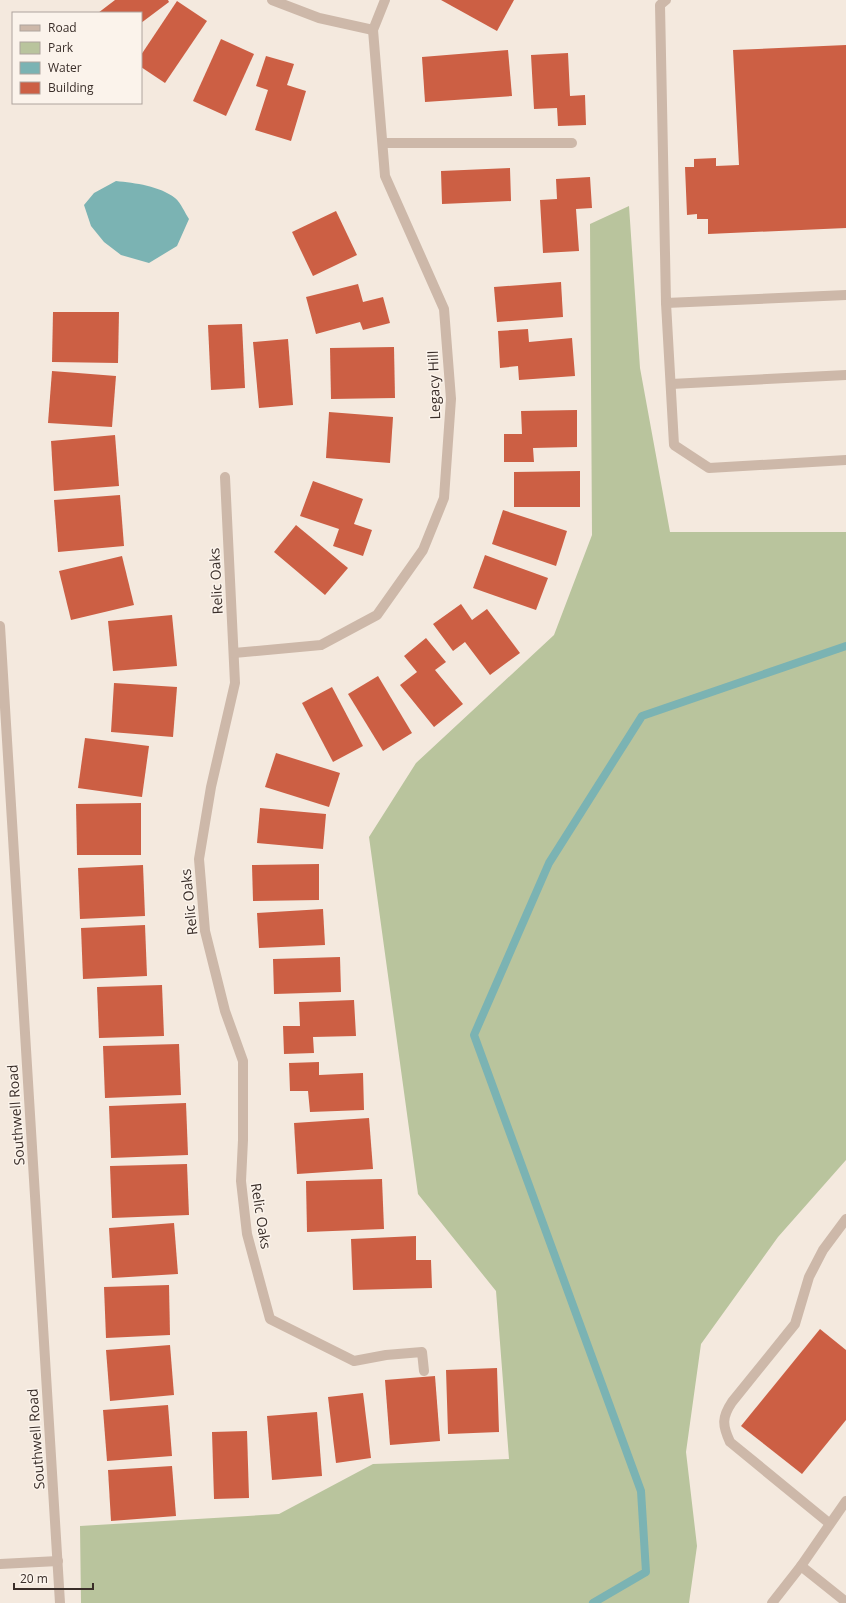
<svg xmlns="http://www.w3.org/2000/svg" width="846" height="1603" viewBox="0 0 846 1603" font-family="'Open Sans',sans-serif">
  <rect width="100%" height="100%" fill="#f4e9de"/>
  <!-- green -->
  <polygon fill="#b9c49d" points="629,206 640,368 670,532 846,532 846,1160 778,1237 701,1344 686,1452 697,1546 689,1603 81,1603 80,1526 279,1514 373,1464 509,1459 496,1291 418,1194 369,837 416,763 554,635 592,535 590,224"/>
  <!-- water -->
  <path fill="#7bb3b3" d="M116,181c19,2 44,5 59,17 6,5 10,15 14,21l-12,27 -28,17 -28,-8 -17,-13 -13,-16 -7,-21 10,-12z"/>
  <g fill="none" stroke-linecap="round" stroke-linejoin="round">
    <!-- stream -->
    <polyline stroke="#7bb3b3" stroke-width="8" points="593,1603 646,1572 641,1491 474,1035 549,863 642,716 846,646"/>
  </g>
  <!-- building -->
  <g fill="#cc5f44">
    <polygon points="115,0 168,0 169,2 141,23 141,13 98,13"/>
    <polygon points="441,0 514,0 497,31"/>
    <polygon points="177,1 207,21 165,83 141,67 141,55"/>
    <polygon points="221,39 254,54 226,116 193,101"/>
    <polygon points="846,45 846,228 708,234 708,219 697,219 697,214 687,215 685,167 694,167 694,159 716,158 716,166 739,165 733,50"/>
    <polygon points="508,50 512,96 425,102 422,57"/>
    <polygon points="568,53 570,96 585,95 586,125 558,126 557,108 534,109 531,55"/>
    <polygon points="266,56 294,64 287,85 306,91 291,141 255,130 268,90 256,86"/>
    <polygon points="510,168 511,201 442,204 441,171"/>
    <polygon points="590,177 592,208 576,209 579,251 543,253 540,200 557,199 556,179"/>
    <polygon points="336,211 357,255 313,276 292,232"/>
    <polygon points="561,282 563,317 497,322 494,287"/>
    <polygon points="358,284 363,302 383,297 390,323 363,330 360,322 316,334 306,297"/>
    <polygon points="53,312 119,312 118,363 52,362"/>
    <polygon points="242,324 245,388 211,390 208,325"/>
    <polygon points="528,329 529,342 572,338 575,376 519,380 518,366 500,368 498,331"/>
    <polygon points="288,339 293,405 259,408 253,342"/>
    <polygon points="394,347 395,398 331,399 330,348"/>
    <polygon points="52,371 116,376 112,427 48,423"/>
    <polygon points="577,410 577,447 533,448 534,462 504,462 504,434 522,434 521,411"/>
    <polygon points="329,412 393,417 390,463 326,458"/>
    <polygon points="115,435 119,486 54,491 51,441"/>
    <polygon points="580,471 580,507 514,507 514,472"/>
    <polygon points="313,481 363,499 354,524 372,530 363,556 333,546 339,529 300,516"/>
    <polygon points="120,495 124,546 58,552 54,500"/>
    <polygon points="503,510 567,531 556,566 492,544"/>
    <polygon points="296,525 348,568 325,595 274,552"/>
    <polygon points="485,555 548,578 536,610 473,588"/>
    <polygon points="122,556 134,605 71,620 59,571"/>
    <polygon points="461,604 472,620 487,609 520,653 490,675 465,642 453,651 433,624"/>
    <polygon points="172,615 177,666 113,671 108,621"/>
    <polygon points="426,638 446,662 435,670 463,704 434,727 400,685 417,672 404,656"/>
    <polygon points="378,676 412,733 383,751 348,694"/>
    <polygon points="114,683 177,687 173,737 111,732"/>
    <polygon points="332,687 363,746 333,762 302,703"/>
    <polygon points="85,738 149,746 142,797 78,788"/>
    <polygon points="276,753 340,773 329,807 265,787"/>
    <polygon points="141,803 141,855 77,855 76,804"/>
    <polygon points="260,808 326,814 323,849 257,843"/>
    <polygon points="319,864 319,900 253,901 252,865"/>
    <polygon points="143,865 145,916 80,919 78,868"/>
    <polygon points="323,909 325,945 259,948 257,913"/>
    <polygon points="145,925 147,976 83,979 81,928"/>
    <polygon points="340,957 341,992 274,994 273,959"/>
    <polygon points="162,985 164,1036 99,1038 97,987"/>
    <polygon points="354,1000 356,1036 313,1037 314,1053 284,1054 283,1026 300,1026 299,1002"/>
    <polygon points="179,1044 181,1095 105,1098 103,1046"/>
    <polygon points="319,1062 319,1075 363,1073 364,1110 310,1112 308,1091 290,1091 289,1063"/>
    <polygon points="186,1103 188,1155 111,1158 109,1106"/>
    <polygon points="369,1118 373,1169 297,1174 294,1123"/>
    <polygon points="187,1164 189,1215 112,1218 110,1166"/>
    <polygon points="382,1179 384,1229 307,1232 306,1181"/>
    <polygon points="174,1223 178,1274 112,1278 109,1228"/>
    <polygon points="416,1236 416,1260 431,1260 432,1288 353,1290 351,1239"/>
    <polygon points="169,1285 170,1335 106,1338 104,1287"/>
    <polygon points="820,1329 846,1350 846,1420 802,1474 741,1426"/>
    <polygon points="170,1345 174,1395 110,1401 106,1350"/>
    <polygon points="497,1368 499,1432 448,1434 446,1370"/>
    <polygon points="435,1376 440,1441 390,1445 385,1380"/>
    <polygon points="363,1393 371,1458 336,1463 328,1397"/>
    <polygon points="168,1405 172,1456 107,1461 103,1410"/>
    <polygon points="317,1412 322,1476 272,1480 267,1416"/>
    <polygon points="247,1431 249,1498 214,1499 212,1432"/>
    <polygon points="172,1466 176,1516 111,1521 108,1470"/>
  </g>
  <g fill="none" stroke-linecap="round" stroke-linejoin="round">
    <!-- minor -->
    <g stroke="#cdb8a9" stroke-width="10">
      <polyline points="272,0 319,18 373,30"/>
      <polyline points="666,0 660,5 666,303 846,295"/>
      <polyline points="383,143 572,143"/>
      <polyline points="666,303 674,445 709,468 846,460"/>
      <polyline points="671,384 846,375"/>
      <polyline points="225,477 235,683 211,787 199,859 205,931 225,1011 243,1061 243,1140 241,1181 247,1234 270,1319 354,1361 386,1355 422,1352 424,1371"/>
      <polyline points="0,626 60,1603"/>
      <polyline points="234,653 321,645 377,615 423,550 444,498 451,399 444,309 385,176 373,30 385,0"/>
      <polyline points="846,1501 801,1566 846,1602"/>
      <path d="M829,1523l-99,-81c-8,-17 -8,-25 2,-40l63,-78 14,-47 14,-27 23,-31"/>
      <polyline points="0,1564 58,1561"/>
      <polyline points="772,1603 801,1566"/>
    </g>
  </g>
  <g text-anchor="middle" stroke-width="3" stroke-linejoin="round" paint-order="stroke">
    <!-- street labels -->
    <g font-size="14" fill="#3a2e29" stroke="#fbf3eb">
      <text transform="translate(434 385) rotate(-92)" y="5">Legacy Hill</text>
      <text transform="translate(216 581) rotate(-93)" y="5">Relic Oaks</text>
      <text transform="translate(189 902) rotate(-96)" y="5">Relic Oaks</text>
      <text transform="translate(16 1115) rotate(-94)" y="5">Southwell Road</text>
      <text transform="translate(261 1216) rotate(81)" y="5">Relic Oaks</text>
      <text transform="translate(36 1439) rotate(-94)" y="5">Southwell Road</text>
    </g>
  </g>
  <!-- legend -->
  <rect x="12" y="12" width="130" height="92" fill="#fbf3eb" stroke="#aea49d"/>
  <rect x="20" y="25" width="20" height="6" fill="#cdb8a9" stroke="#aea49d"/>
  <text x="48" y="32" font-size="12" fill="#3a2e29">Road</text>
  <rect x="20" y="42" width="20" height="12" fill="#b9c49d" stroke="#aea49d"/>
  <text x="48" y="52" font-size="12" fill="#3a2e29">Park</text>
  <rect x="20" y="62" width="20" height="12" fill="#7bb3b3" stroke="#aea49d"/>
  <text x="48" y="72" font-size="12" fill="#3a2e29">Water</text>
  <rect x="20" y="82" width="20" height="12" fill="#cc5f44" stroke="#aea49d"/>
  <text x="48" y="92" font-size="12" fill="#3a2e29">Building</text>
  <!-- scale -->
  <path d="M14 1583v6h79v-6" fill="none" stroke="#3a2e29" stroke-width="2"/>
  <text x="20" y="1583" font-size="12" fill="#3a2e29" stroke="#fbf3eb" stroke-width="3" paint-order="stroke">20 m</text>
</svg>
